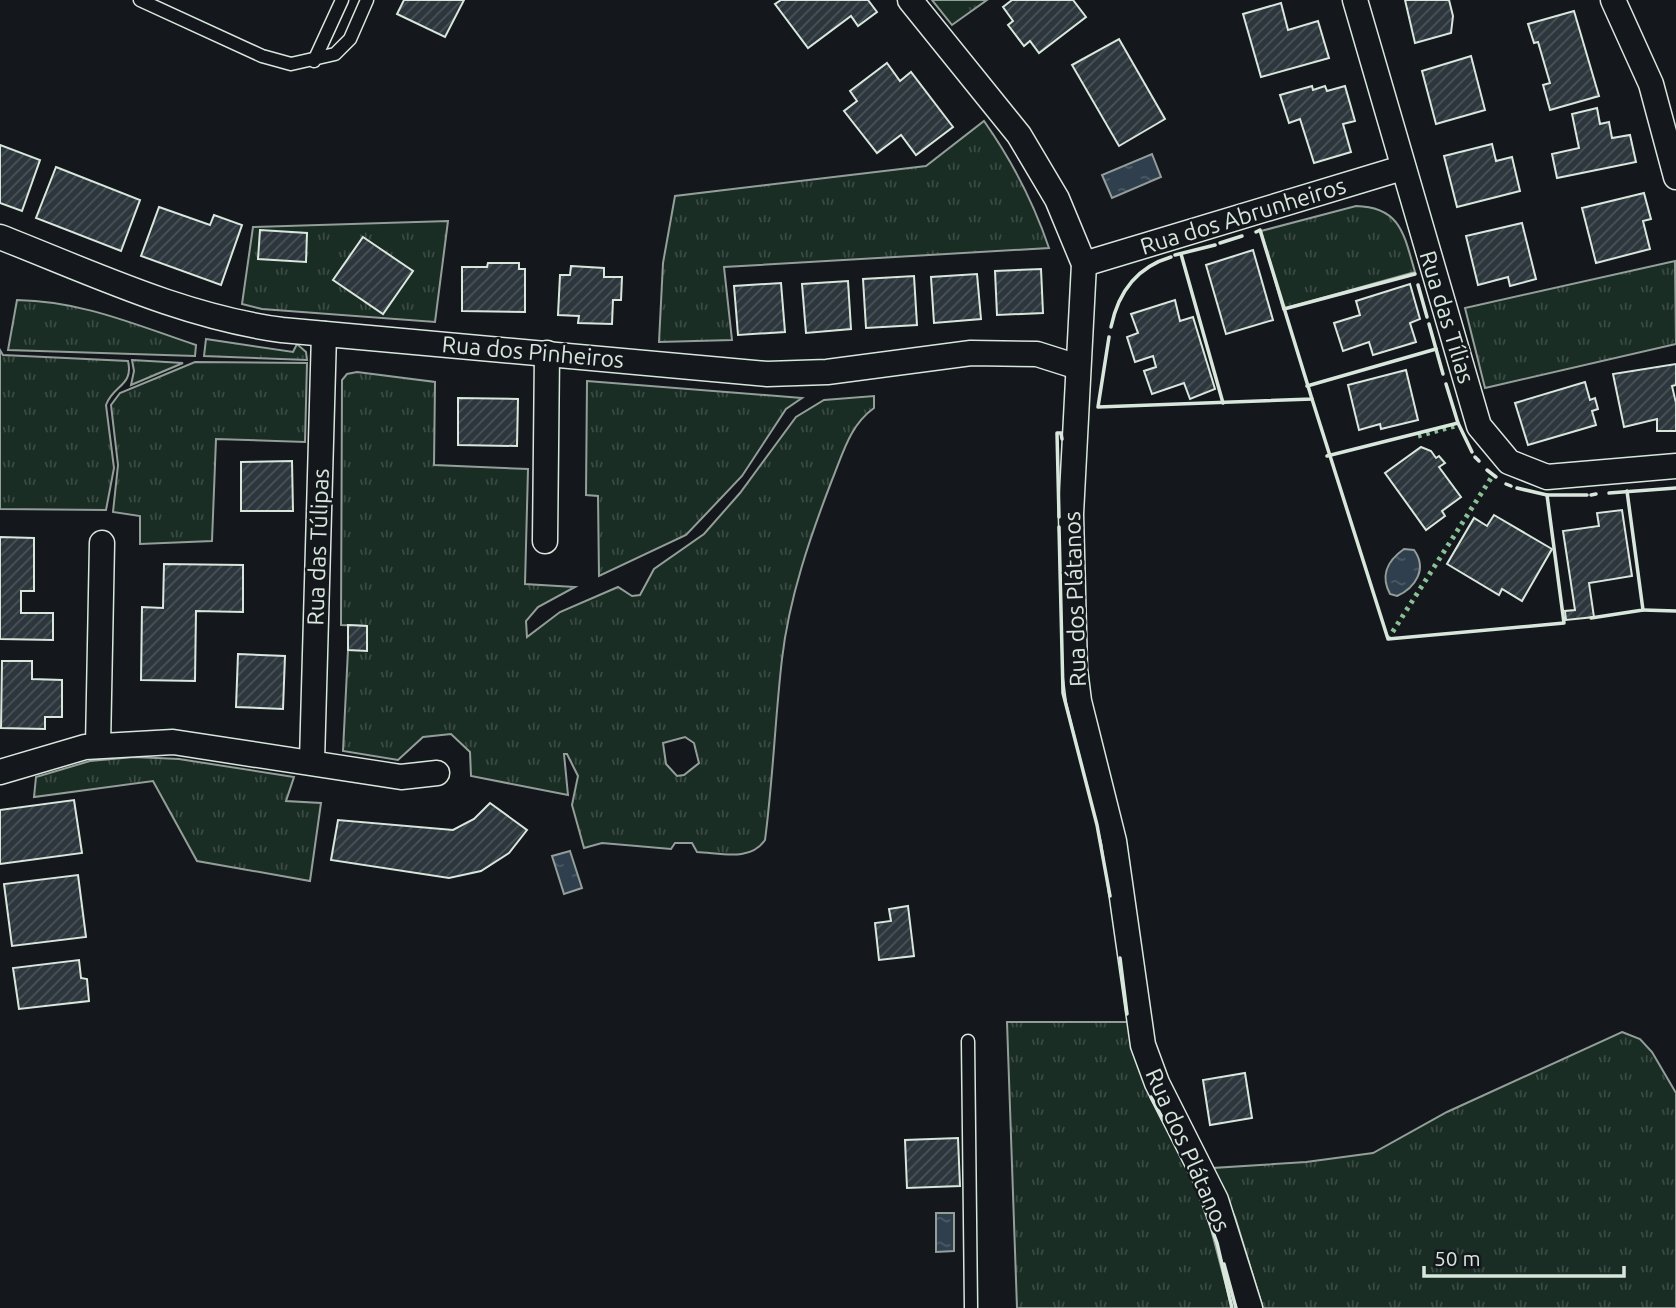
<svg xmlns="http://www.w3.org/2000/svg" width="1676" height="1308" viewBox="0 0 1676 1308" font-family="Ubuntu,sans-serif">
  <defs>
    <pattern id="grass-tufts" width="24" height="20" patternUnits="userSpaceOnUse" patternTransform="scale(1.75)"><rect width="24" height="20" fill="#1a2d24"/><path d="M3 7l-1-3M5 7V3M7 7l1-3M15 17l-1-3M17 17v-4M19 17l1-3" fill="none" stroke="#3b4b43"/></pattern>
    <pattern id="water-ripples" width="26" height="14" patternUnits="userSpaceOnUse" patternTransform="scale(1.75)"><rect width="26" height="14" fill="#2f3f4d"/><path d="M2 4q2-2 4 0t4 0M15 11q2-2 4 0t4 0" fill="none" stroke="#4c5b66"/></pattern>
    <pattern id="building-hatch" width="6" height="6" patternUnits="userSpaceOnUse" patternTransform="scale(1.75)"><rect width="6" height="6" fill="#2c363c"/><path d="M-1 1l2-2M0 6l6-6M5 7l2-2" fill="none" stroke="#4a5358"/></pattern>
  </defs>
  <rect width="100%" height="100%" fill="#14181c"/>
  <!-- grass -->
  <g fill="url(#grass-tufts)" stroke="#939e99" stroke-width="2" fill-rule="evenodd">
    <polygon points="932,0 987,0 952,25"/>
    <path d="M984,121c29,41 49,80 65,127l-325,19 8,73 -73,2 4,-79 12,-67 251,-30z"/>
    <path d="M1356,206c45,1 48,29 59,66l-132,37 -22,-78z"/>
    <polygon points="448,221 435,322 262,309 242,304 253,227"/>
    <polygon points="1675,261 1676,344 1485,388 1465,308"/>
    <path d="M17,300c65,1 119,25 179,45l-1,11 -187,-6z"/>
    <polygon points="206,339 293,352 297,344 306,352 307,360 204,356"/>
    <path d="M0,350l3,5 125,6c6,25 -15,24 -22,44l8,63 -8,42 -106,-1z"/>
    <polygon points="132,360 183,363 131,385 134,371"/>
    <polygon points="195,362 307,363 305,442 216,439 212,541 140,544 140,516 113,512 118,465 111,405 120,393"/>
    <path d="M357,372l78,10 -1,83 94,4 -3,115 50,3 -37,20 -12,14 1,16 33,-25 58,-25 14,9 8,-1 14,-26 50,-35 36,-41 56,-76 28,-17 50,-4v12c-24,17 -31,45 -42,72 -22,57 -43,118 -50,179 -7,60 -9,121 -17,181 -15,22 -44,13 -68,12l-5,-9h-17l-4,6 -69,-6 -18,5 -12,-43 6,-29 -11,-22h-3l4,41 -97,-19 -1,-24 -19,-18 -28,3 -25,23 -55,-9 5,-101h19v-24l-26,-1 1,-245 5,-6zM685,737l9,6 5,20 -15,12 -7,1 -11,-12 -3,-21z"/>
    <polygon points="587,381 802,398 786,409 742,476 686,535 599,576 598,496 586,495"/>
    <polygon points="134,757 179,759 294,777 286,801 321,803 310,881 197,861 153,781 34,797 36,777 90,761"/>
    <polygon points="1007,1022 1129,1022 1204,1203 1232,1308 1017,1308"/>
    <polygon points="1622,1032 1640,1039 1652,1052 1676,1093 1676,1308 1263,1308 1235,1217 1213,1168 1306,1162 1373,1153 1447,1112"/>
  </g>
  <!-- water -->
  <g fill="url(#water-ripples)" stroke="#939e99" stroke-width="2">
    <polygon points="1152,154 1161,177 1112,198 1102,175"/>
    <path d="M1404,549l10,1c14,19 1,38 -17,46l-7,-2c-10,-19 -3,-33 14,-45z"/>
    <polygon points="570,851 582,888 564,894 552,856"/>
    <polygon points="936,1213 954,1213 954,1251 936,1252"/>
  </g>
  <!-- building -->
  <g fill="url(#building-hatch)" stroke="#d8e6dc" stroke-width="2">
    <polygon points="404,0 464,0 445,37 397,14"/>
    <polygon points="781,0 868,0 877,12 858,26 851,16 808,48 775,4"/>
    <polygon points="1012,0 1073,0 1086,17 1039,53 1030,41 1024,46 1008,25 1013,21 1003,7"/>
    <polygon points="1405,0 1449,0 1453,16 1451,33 1415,43"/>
    <polygon points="1281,3 1288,30 1318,21 1329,58 1261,77 1243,14"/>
    <polygon points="1574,11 1599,96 1550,110 1543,85 1550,83 1538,42 1534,43 1528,24"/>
    <polygon points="1119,39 1165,119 1119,146 1072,65"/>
    <polygon points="1471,56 1485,110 1436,124 1422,71"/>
    <polygon points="887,63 900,81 911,72 953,127 916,155 901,135 877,153 844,111 857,101 850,91"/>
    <polygon points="1312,86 1313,90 1325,86 1327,91 1345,86 1355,121 1343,124 1351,152 1314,163 1300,119 1289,123 1280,95"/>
    <polygon points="1597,108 1600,124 1609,122 1612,138 1630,135 1636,162 1557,178 1552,154 1579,148 1572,114"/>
    <polygon points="1492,144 1496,161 1512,157 1520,191 1457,207 1444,156"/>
    <polygon points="0,145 40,160 22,211 0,203"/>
    <polygon points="56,167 140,200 121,251 36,218"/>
    <polygon points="1644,193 1651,219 1643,221 1650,249 1596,263 1582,208"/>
    <polygon points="159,207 210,225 214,215 242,225 221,285 141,256"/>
    <polygon points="1522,223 1536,279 1510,286 1508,277 1478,285 1466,236"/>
    <polygon points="260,230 307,233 306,262 258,259"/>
    <polygon points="363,237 413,271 383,314 333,280"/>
    <polygon points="1253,250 1273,320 1226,334 1206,265"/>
    <polygon points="488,263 519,263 519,269 525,269 525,312 462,311 462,267 487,267"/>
    <polygon points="571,266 604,268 604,277 622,277 621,300 613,300 612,324 578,323 579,316 558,315 560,275 570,275"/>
    <polygon points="1041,269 1043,313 997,315 995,271"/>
    <polygon points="977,274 981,319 934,323 931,277"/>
    <polygon points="914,276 917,325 866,328 863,279"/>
    <polygon points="848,281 851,329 806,333 802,284"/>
    <polygon points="781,283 785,332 738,335 734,286"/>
    <polygon points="1410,284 1420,319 1410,323 1416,342 1373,355 1369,342 1343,351 1334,323 1360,315 1356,301"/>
    <polygon points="1175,300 1180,321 1193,317 1215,389 1190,399 1184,383 1152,394 1144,371 1156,367 1153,356 1135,362 1127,337 1138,333 1131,314"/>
    <polygon points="1676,364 1676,385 1672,386 1676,403 1676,431 1657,431 1657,419 1624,427 1613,374"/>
    <polygon points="1406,370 1418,420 1381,429 1380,424 1359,430 1348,385"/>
    <polygon points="1585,382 1590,400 1595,398 1598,409 1592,411 1596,425 1528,445 1515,403"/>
    <polygon points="458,398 518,399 517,446 458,445"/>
    <polygon points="1421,447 1431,451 1436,458 1439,456 1445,463 1439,467 1461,497 1442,511 1445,516 1426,530 1385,473"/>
    <polygon points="292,461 293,511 241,511 241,462"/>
    <polygon points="1622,510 1632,576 1589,583 1594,617 1566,620 1565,611 1575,610 1563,531 1599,526 1597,513"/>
    <polygon points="1494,515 1552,549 1522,601 1502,589 1499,595 1447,564 1474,518 1487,526"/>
    <polygon points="0,537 34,538 34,591 21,591 21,613 53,613 53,640 0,639"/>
    <polygon points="164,564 243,565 243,612 196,611 195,681 141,680 142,607 163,608"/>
    <polygon points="348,625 367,626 367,651 348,650"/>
    <polygon points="238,654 285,656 283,709 236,707"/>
    <polygon points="2,661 32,661 32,679 62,680 62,717 45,717 45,729 1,728"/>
    <polygon points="74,800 82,853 0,864 0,810"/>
    <polygon points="490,803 527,830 509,853 481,871 449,878 331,860 338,820 453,830 474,819"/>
    <polygon points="78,875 86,937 12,946 4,884"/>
    <polygon points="908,906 914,956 879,960 875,923 891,921 889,909"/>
    <polygon points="79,960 81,978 87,979 89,1001 19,1009 13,968"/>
    <polygon points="1245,1073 1252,1118 1210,1125 1203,1080"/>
    <polygon points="958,1138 960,1186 907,1188 905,1140"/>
  </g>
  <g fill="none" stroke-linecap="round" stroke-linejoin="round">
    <defs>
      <g id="service">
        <polyline points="140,0 262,56 291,64 335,54 350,39 367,0"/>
        <polyline points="314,61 342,0"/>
        <polyline points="968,1041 971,1308"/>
      </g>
      <g id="minor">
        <polyline points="910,0 1019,135 1057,199 1084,264 1071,514 1075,669 1079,701 1114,841 1143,1045 1157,1083 1216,1200 1250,1308"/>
        <polyline points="1355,0 1479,426 1509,462 1547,477 1676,466"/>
        <polyline points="1613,0 1651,84 1676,177"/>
        <path d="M0,237c92,36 184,80 282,93l485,44 60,-2 144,-19 66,1 41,13"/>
        <polyline points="1084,264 1402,168"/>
        <polyline points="545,541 547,353"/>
        <polyline points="98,746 102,543"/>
        <polyline points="312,761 324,334"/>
        <polyline points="0,772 85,747 173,742 401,777 437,773"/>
      </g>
    </defs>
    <!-- service casing -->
    <use href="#service" stroke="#d8e6dc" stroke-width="15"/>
    <!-- minor casing -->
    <use href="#minor" stroke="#d8e6dc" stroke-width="27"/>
    <!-- service -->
    <use href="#service" stroke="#14181c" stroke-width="12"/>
    <!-- minor -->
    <use href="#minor" stroke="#14181c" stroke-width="24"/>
    <!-- hedge -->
    <g stroke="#8ac095" stroke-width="5" stroke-dasharray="3.5 5" stroke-linecap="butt">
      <polyline points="1418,436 1455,426 1457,429"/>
      <polyline points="1388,639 1493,475"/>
    </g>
    <!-- wall -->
    <g stroke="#d8e6dc" stroke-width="3.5">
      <polyline points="1220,243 1242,236"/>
      <polyline points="1181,254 1223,403"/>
      <polyline points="1175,255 1215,245"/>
      <polyline points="1418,285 1427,317"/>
      <polyline points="1284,309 1415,274"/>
      <path d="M1111,327c7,-34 26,-60 60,-70"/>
      <polyline points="1109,337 1098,407 1312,399 1260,230 1256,232"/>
      <polyline points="1436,349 1443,374"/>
      <polyline points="1307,386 1436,349 1429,324"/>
      <polyline points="1312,399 1388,639 1564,623 1547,495 1517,488"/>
      <polyline points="1458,423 1472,452"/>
      <polyline points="1327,456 1458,423 1446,384"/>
      <polyline points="1475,457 1479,461"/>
      <polyline points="1487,470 1496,477"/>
      <polyline points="1506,484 1511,486"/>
      <polyline points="1609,493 1676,488"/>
      <polyline points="1547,495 1587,495"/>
      <polyline points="1591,495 1596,494"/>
      <polyline points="1059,517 1057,433 1061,433 1062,439"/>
      <polyline points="1059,527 1063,693 1097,825 1110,896"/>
      <polyline points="1643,610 1676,611"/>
      <polyline points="1591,618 1643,610 1627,491"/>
      <polyline points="1120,958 1127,1014"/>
      <polyline points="1151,1097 1163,1119"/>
      <polyline points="1197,1188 1217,1243 1232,1308"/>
      <polyline points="1224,1264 1236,1308"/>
    </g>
  </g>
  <g text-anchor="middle" stroke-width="5" stroke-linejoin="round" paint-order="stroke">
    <!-- street labels -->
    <g font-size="23" fill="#d8e6dc" stroke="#14181c">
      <text transform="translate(1243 216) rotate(-17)" y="8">Rua dos Abrunheiros</text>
      <text transform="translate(1447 317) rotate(73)" y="8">Rua das Tílias</text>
      <text transform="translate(533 352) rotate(5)" y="8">Rua dos Pinheiros</text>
      <text transform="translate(318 547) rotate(-88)" y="8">Rua das Túlipas</text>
      <text transform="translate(1075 599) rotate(-92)" y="8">Rua dos Plátanos</text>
      <text transform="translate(1188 1150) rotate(66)" y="8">Rua dos Plátanos</text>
    </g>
  </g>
  <!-- scale -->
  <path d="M1424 1266v10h200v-10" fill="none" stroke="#d8e6dc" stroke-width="3.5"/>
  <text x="1434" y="1266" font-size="21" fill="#d8e6dc" stroke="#14181c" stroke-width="5" paint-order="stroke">50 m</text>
</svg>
